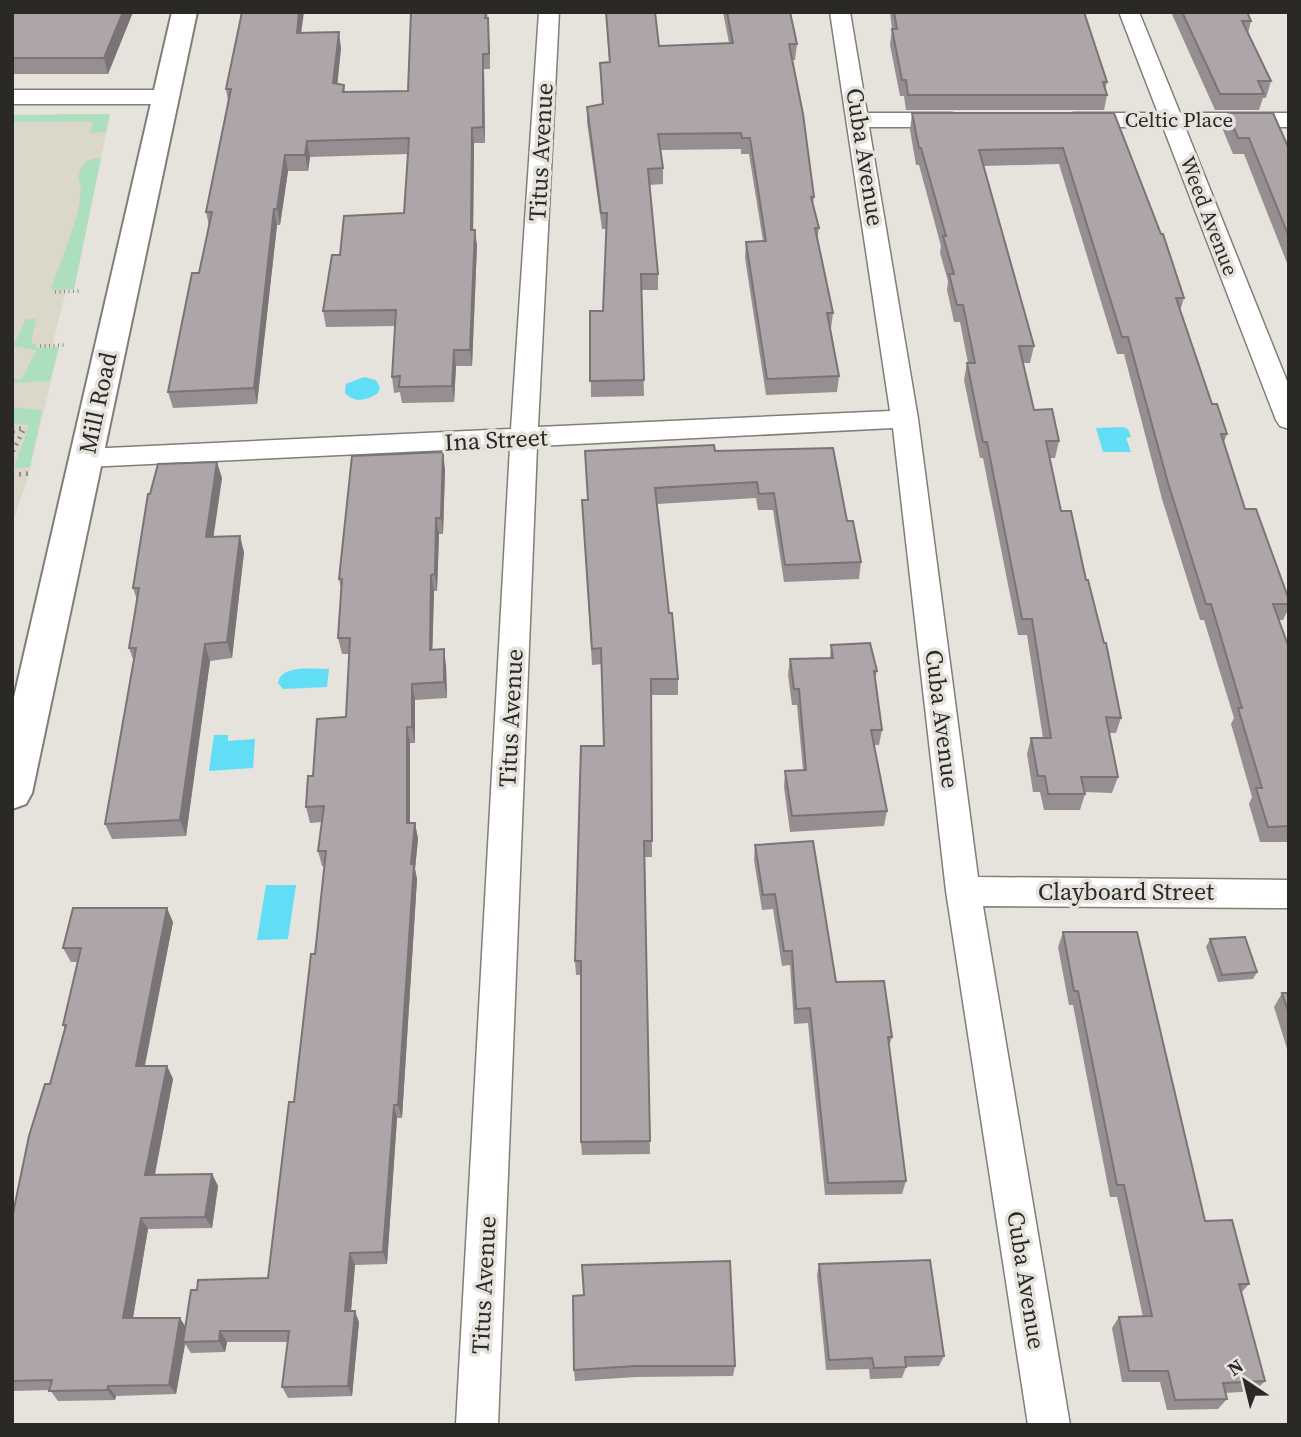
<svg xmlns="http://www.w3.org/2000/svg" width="1301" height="1437" viewBox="0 0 1301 1437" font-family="'Source Serif 4',serif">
  <rect width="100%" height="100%" fill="#e5e3dc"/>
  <!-- built -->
  <polygon fill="#dbd8ca" points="110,114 74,289 66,290 52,347 59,347 28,477 12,524 12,115"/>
  <!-- green -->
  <g fill="#addfbe">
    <polygon points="110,114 106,132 90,133 93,122 12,122 12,115"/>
    <path d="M101,158l-27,131 -23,1c6,-22 39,-92 27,-111 3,-14 7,-21 23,-21z"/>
    <polygon points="26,319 36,319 31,344 36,344 36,348 59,347 50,381 12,383 12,379 22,379 36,350 13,346"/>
    <polygon points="12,407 42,410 30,467 14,468 29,425 12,424"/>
  </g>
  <!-- water -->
  <g fill="#61def5">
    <path d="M364,377l12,3 4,8 -2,5c-11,8 -24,10 -33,0l1,-9z"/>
    <polygon points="1123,427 1128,429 1131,437 1126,438 1131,452 1103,452 1096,428"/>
    <path d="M329,669l-2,18 -44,2 -5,-6c3,-19 35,-14 51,-14z"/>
    <polygon points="214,735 228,735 228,741 255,739 253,768 209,771"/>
    <polygon points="266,885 296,885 288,939 257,940"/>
  </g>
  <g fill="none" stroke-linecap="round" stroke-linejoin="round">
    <defs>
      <g id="minor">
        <polygon points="539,12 559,12 538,427 890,411 830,12 850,12 867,113 952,113 960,115 963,120 960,125 952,127 869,127 918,419 978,877 1289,880 1289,908 983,906 1070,1425 1028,1425 946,891 893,428 537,446 498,1425 456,1425 510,447 86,467 76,465 72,458 76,451 86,449 511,429"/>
        <polygon points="1119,12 1139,12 1180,113 1289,113 1289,127 1185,127 1289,386 1289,429 1280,426 1276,420 1163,127 1074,127 1066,125 1063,120 1066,115 1074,113 1158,113"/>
        <polygon points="12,90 166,90 174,92 177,97 174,102 166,104 12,104"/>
      </g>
      <polygon id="tertiary" points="172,12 197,12 32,793 26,804 12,809 12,706"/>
    </defs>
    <!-- minor casing -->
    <use href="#minor" stroke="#807e77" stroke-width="3"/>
    <!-- tertiary casing -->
    <use href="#tertiary" stroke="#807e77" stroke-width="4"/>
    <!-- path-far1 -->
    <g stroke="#8c8b86" stroke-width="3.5" stroke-dasharray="1 3.5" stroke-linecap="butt">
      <polyline points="55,292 79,291"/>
      <polyline points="40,346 64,345"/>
    </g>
    <!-- path -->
    <g stroke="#8c8b86" stroke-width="4.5" stroke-dasharray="2 5" stroke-linecap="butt">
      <polyline points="12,428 24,429 12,453"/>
      <polyline points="12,475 33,473"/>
    </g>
    <!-- minor -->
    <use href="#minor" fill="#fff" fill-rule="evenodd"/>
    <!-- tertiary -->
    <use href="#tertiary" fill="#fff" fill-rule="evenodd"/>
  </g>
  <!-- wall -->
  <g fill="#968e90">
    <polygon points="12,12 133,12 108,74 12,74"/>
    <polygon points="487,12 489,33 490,69 484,69 485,143 474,143 473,230 477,245 472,366 456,366 454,402 402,403 400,392 394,393 392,377 395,326 326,327 323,311 340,255 404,213 408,154 310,157 308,171 288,171 280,225 277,225 257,404 173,408 168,392 199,273 209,226 206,212 228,101 226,89 301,33 341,48 337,84 344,85 345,92 408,91"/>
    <polygon points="606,12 659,46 729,43 723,12 790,12 797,44 795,60 792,60 814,197 813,204 819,228 817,240 833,313 831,329 839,376 837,392 766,395 745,258 746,242 763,241 749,154 741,154 741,149 661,150 663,168 663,184 649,185 658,274 658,290 641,290 644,396 591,397 590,311 603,311 607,229 602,229 587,122 587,107 602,105 600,63 609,62"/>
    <polygon points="890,12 1084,12 1107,82 1105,89 1107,95 1104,110 906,110 904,96 900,96 890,45 892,29"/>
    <polygon points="1171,12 1247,12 1251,21 1248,33 1271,81 1266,98 1263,98 1259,110 1215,110"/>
    <polygon points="912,113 1114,113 1184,298 1180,311 1212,404 1227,434 1224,442 1245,509 1289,604 1289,608 1283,620 1279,620 1289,648 1289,842 1260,842 1249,804 1252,797 1231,724 1234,718 1204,620 1200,620 1162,499 1124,354 1117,354 1059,164 984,166 1034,346 1030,363 1023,363 1034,410 1059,441 1055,458 1050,458 1061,511 1086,580 1121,718 1116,733 1109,733 1118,777 1112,793 1085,792 1085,794 1080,810 1044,810 1040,792 1033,792 1027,754 1031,738 1043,738 1027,635 1018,635 983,458 980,458 964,380 967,363 968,363 960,322 954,322 947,290 948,281 940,253 941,246 919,165 916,165 910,130"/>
    <polygon points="1228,113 1289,149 1289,268 1244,154 1233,154 1223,130"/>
    <polygon points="715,451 847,521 861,562 859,579 784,582 773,510 758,510 756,498 657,504 669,613 678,679 678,695 651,695 652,857 645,857 650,1154 582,1155 581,1142 581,975 576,975 575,961 604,746 602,664 592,665 582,500 587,500"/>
    <polygon points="445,469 443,534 439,534 437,591 434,591 432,650 446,665 447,698 415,700 415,743 410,743 410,823 415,823 418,839 415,869 417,879 402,1118 397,1118 387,1264 355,1265 351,1311 359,1322 352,1396 288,1398 282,1387 288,1342 227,1342 225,1352 191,1353 185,1344 176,1394 116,1396 115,1400 58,1401 50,1390 12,1391 12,1218 65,1030 63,1025 77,962 71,962 63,948 173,922 145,1066 167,1066 173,1079 155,1175 212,1174 218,1186 212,1228 148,1229 133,1318 186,1327 197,1290 268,1278 315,954 325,866 322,866 318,851 322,822 310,823 306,807 313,776 346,717 349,654 342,654 338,638 341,589 339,579"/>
    <polygon points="222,478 213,537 244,552 232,658 210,661 186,836 112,839 105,824 134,662 129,648 137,600 133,588"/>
    <polygon points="831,645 877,671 875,679 882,730 879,745 874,745 887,811 884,826 790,832 784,787 785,771 803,770 797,705 792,705 788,675 790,659 830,658"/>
    <polygon points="755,845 836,982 892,1037 889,1047 906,1181 902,1194 825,1195 808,1023 794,1024 790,965 782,966 773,909 762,910 754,860"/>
    <polygon points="1063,932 1205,1221 1249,1284 1241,1293 1265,1381 1255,1391 1225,1393 1227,1399 1218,1409 1167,1410 1160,1382 1122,1382 1112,1328 1119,1317 1143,1317 1117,1197 1110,1197 1073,1005 1069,1005 1058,947"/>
    <polygon points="1210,939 1257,972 1253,979 1218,982 1206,947"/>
    <polygon points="1282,993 1289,993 1289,1055 1274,1007"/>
    <polygon points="819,1264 944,1356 939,1366 906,1367 902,1378 870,1379 869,1369 826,1370 817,1275"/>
    <polygon points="584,1295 735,1366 733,1376 636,1377 575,1381 574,1370"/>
  </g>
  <!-- shaded-wall -->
  <g fill="#7a7476">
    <polygon points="123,12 133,12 108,74 104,58"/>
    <polygon points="299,12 304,12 299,49 297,33"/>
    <polygon points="488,18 489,33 490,69 489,54"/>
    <polygon points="339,32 341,48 336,98 333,83"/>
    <polygon points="483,54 484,69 485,143 483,127"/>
    <polygon points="472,128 474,143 473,245 471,230"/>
    <polygon points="307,141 310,157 308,171 305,155"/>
    <polygon points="285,155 288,171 280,225 277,209"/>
    <polygon points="274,209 277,225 257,404 254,388"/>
    <polygon points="475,230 477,245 472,366 470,350"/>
    <polygon points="454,350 456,366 454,402 452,386"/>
    <polygon points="12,425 15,432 12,438"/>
    <polygon points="443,452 445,469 443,534 441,518"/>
    <polygon points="217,462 222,478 211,554 206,537"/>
    <polygon points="436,518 439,534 437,591 435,574"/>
    <polygon points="240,536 244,552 232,658 227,642"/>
    <polygon points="431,575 434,591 432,666 430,650"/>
    <polygon points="205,644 210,661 186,836 180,820"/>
    <polygon points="444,649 446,665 447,698 444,682"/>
    <polygon points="412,684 415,700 415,743 412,727"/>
    <polygon points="407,727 410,743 410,839 407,823"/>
    <polygon points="415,823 418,839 415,869 417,879 402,1118 398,1105 411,864"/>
    <polygon points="167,908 173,922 142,1078 136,1066"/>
    <polygon points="167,1066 173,1079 152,1187 145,1175"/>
    <polygon points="394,1105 397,1118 387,1264 383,1252"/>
    <polygon points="212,1174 218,1186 212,1228 205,1217"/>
    <polygon points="141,1218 148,1229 131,1329 123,1318"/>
    <polygon points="350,1253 355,1265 350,1322 345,1311"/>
    <polygon points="355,1311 359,1322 352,1396 348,1386"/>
    <polygon points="180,1318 187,1329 183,1342 185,1344 176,1394 169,1385"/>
    <polygon points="220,1331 227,1342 225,1352 219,1341"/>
    <polygon points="108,1386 116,1396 115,1400 107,1390"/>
  </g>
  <!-- building -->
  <g fill="#aea5a8" stroke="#7a7476" stroke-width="2">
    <polygon points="12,12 123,12 104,58 12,58"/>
    <polygon points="242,12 299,12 297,33 339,32 333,83 344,85 343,92 408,91 411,12 486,12 485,18 488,18 489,54 483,54 483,127 472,128 471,230 475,230 470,350 454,350 452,386 399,387 400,376 392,377 396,310 323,311 332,255 340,255 344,216 404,213 409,138 307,141 305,155 285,155 277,209 274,209 254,388 168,392 192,273 199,273 212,212 206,212 231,89 226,89"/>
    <polygon points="606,12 655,12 659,46 733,43 727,12 790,12 797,44 789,44 803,114 814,197 811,197 819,228 815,228 833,313 827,313 839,376 767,379 746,242 766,241 750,138 742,138 741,133 658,134 663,168 648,169 658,274 641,274 644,380 590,381 590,311 603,311 607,213 601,213 587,107 603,104 600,63 610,62"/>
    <polygon points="894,12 1084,12 1107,82 1103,82 1107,95 908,95 906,80 902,80 892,29 897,29"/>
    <polygon points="1182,12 1247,12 1251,21 1242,21 1271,81 1258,81 1264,94 1220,94"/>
    <polygon points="912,113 1114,113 1161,234 1163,234 1184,298 1176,298 1212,404 1217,404 1227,434 1221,434 1245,509 1256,509 1289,600 1289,604 1273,604 1289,648 1289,826 1268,827 1256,788 1262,788 1238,708 1242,708 1211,604 1206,604 1168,483 1128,337 1122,337 1063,148 979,150 1034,346 1019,346 1034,410 1052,409 1059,441 1046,441 1061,511 1071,511 1086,580 1088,580 1104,643 1106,643 1121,718 1106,717 1118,777 1081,777 1085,794 1048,794 1045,776 1038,776 1031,738 1051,738 1032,619 1022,619 987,442 983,442 967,363 975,363 963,305 957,305 949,274 954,274 943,236 946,236 921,148 919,148"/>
    <polygon points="1228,113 1273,113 1289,149 1289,237 1249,138 1238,138"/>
    <polygon points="714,445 715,451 833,448 847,521 853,521 861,562 785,565 774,493 759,494 757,482 655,488 669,613 672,613 678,679 651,679 652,841 644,841 650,1141 581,1142 581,961 575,961 581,746 604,746 601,648 592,649 582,500 588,500 585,451"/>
    <polygon points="443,452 441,518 436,518 435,574 431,575 430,650 444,649 444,682 412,684 412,727 407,727 407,823 415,823 411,864 414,864 398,1105 394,1105 383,1252 350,1253 345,1311 355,1311 348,1386 282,1387 289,1331 220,1331 219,1341 183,1342 191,1290 197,1290 198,1280 268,1278 289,1102 294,1102 311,954 315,954 326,851 318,851 324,806 306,807 308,776 313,776 317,719 346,717 350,638 338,638 342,579 339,579 352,456"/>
    <polygon points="217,462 206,537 240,536 227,642 205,644 180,820 105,824 136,648 129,648 139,588 133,588 148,494 150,494 158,464"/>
    <polygon points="870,643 877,671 874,671 882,730 871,730 887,811 792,816 785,771 806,770 799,689 794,689 790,659 833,658 831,645"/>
    <polygon points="813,841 836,982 884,981 892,1037 888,1037 906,1181 828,1183 810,1008 796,1009 792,951 784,951 775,894 763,895 755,845"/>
    <polygon points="73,908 167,908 136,1066 167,1066 145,1175 212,1174 205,1217 141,1218 123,1318 180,1318 169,1385 108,1386 107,1390 49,1391 52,1380 12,1381 12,1218 29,1136 45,1084 50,1084 66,1025 63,1025 81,948 63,948"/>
    <polygon points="1063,932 1137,932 1205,1221 1232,1220 1249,1284 1239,1284 1265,1381 1223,1383 1227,1399 1175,1400 1168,1371 1129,1371 1119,1317 1152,1316 1124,1185 1117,1185 1078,991 1074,991"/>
    <polygon points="1245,937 1257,972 1222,975 1210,939"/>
    <polygon points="1282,993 1289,993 1289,1014"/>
    <polygon points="930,1260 944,1356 905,1357 906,1367 874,1368 872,1358 829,1360 819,1264"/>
    <polygon points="730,1261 735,1366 636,1366 574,1370 573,1296 584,1295 582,1265"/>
  </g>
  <g text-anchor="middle" stroke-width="7" stroke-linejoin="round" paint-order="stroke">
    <!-- far-street labels -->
    <g font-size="21" fill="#2a2926" stroke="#e5e3dc">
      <text x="1179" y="127">Celtic Place</text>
      <text transform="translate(1209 216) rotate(69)" y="7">Weed Avenue</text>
    </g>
    <!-- street labels -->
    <g font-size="24" fill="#2a2926" stroke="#e5e3dc">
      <text transform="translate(541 152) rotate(-87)" y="8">Titus Avenue</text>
      <text transform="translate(865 157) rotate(81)" y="8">Cuba Avenue</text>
      <text transform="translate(98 403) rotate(-78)" y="8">Mill Road</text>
      <text transform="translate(496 440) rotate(-3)" y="8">Ina Street</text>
      <text transform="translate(511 718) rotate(-87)" y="8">Titus Avenue</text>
      <text transform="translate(942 719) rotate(83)" y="8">Cuba Avenue</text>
      <text x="1126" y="900">Clayboard Street</text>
      <text transform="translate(1026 1280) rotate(81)" y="8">Cuba Avenue</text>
      <text transform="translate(484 1285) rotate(-87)" y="8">Titus Avenue</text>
    </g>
  </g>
  <!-- border -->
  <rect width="1301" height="1437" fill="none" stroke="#2a2926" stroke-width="28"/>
  <!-- north arrow -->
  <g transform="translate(1245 1381) rotate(325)" stroke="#e5e3dc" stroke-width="5" paint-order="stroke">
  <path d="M0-5L12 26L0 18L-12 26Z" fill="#2a2926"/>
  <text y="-10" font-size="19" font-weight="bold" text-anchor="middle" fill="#2a2926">N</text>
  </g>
</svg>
